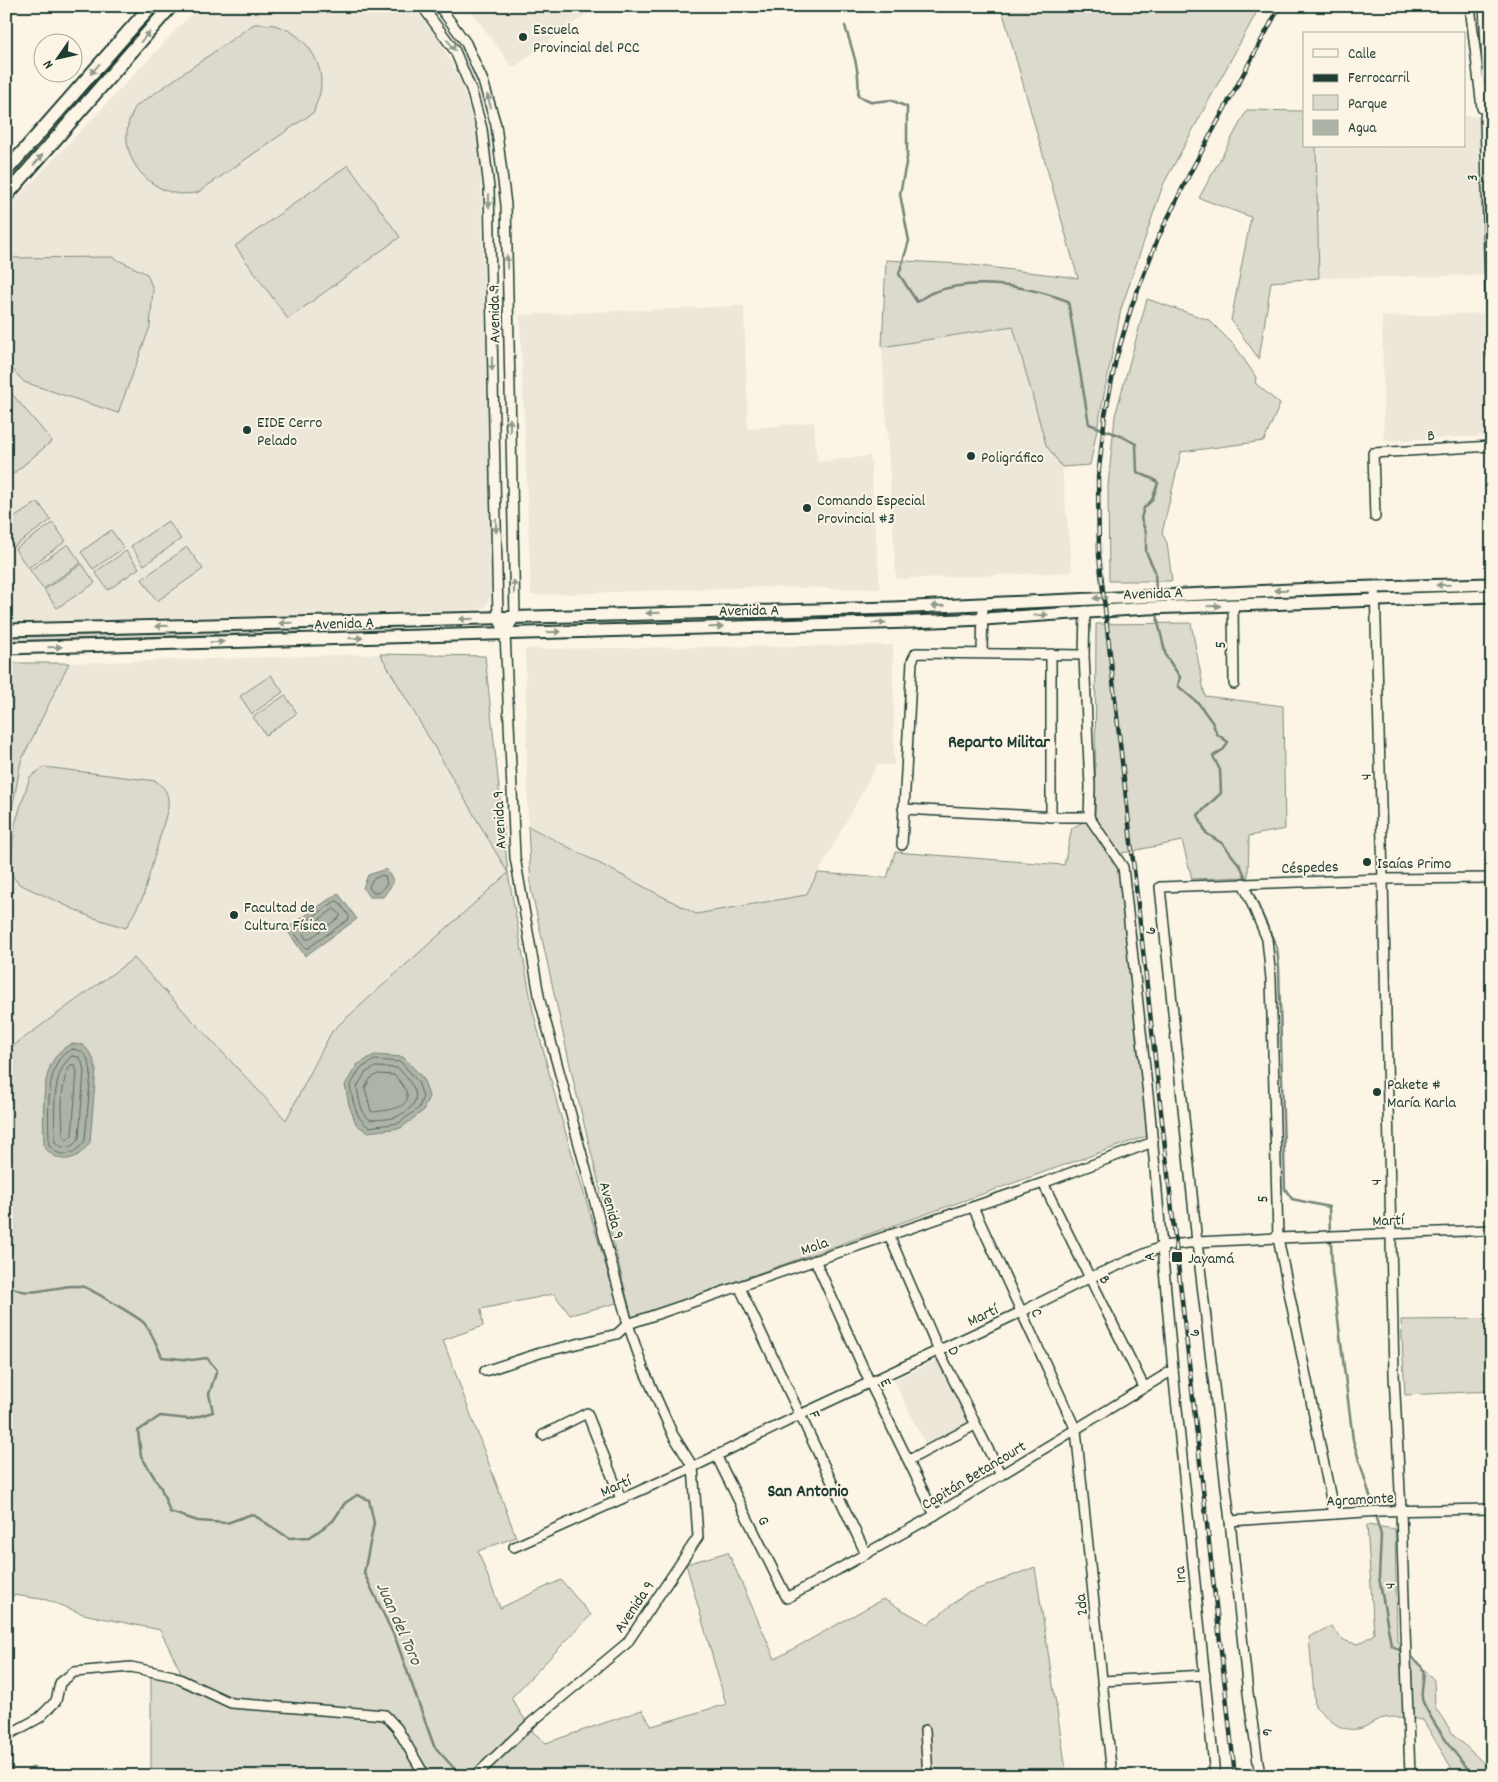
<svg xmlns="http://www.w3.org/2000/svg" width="1498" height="1782" viewBox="0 0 1498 1782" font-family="Dekko,sans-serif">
  <rect width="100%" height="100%" fill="#fcf5e5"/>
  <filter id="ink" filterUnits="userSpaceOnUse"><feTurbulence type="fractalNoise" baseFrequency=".02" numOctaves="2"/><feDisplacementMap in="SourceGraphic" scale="10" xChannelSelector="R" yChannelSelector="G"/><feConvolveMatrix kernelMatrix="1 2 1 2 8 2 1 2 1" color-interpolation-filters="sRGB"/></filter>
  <g filter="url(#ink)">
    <!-- built -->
    <g fill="#ece7d8">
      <polygon points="199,6 413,6 440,41 461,82 480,145 492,555 491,595 486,606 475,610 6,622 6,218 17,198"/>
      <polygon points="467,6 597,6 513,68"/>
      <polygon points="1464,116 1482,116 1486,275 1319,278 1316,146 1464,146"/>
      <polygon points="744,306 748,429 814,422 817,462 870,456 880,589 752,587 531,595 520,315"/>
      <polygon points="1483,313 1485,436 1384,441 1382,317"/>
      <polygon points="1013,326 1046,445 1062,467 1072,572 896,579 882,347"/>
      <polygon points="893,645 894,765 877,765 806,895 696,914 528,825 525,649"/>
      <polygon points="380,654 508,873 332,1031 286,1120 134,958 6,1051 6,843 21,761 69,663"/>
      <polygon points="937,1360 968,1423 925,1444 894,1380"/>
    </g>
    <!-- green -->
    <g fill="#dcdacc" stroke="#7e8c80">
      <polygon points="1001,6 1260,6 1163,185 1121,309 1090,465 1062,467 1046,445 1013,326 882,347 886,260 963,264 1078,278"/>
      <path d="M254,24c7,0 14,0 20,1 30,7 52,37 46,68 -2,7 -5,13 -6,19l-117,81c-7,0 -16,2 -23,0 -30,-7 -53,-37 -46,-68 1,-6 5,-12 7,-18z"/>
      <polygon points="1247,110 1304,111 1304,146 1316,146 1319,278 1271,282 1259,359 1231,320 1251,217 1199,198"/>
      <polygon points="348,165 400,237 288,319 235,246"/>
      <polygon points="112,257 147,274 153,289 150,327 118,413 24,382 6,362 6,258"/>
      <polygon points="1147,299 1209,320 1235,346 1256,377 1255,383 1280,404 1264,441 1181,452 1162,533 1167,543 1172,581 1109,581 1108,486 1115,416"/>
      <polygon points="6,387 52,441 6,480"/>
      <polygon points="38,502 51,520 13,547 6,537 6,523"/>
      <polygon points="168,521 181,539 144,565 131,546"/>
      <polygon points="53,523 66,541 28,568 15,549"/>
      <polygon points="111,530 124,548 93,569 81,552"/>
      <polygon points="68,544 81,563 43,589 30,570"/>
      <polygon points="187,547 203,569 157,601 142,579"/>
      <polygon points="126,551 139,568 108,590 95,572"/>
      <polygon points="82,564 95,583 57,608 44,590"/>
      <polygon points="1191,623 1205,696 1283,706 1285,829 1249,836 1248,877 1192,879 1182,841 1122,853 1152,1134 632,1318 574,1083 531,889 528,826 696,914 806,895 818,873 887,878 895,852 1064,865 1072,828 1095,815 1096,624"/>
      <polygon points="300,629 300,632 6,641 6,637"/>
      <polygon points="380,654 485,656 508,873 533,1011 558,1107 617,1303 570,1315 554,1294 481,1309 483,1326 443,1340 516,1537 478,1551 500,1608 561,1580 591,1615 511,1698 533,1732 546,1743 642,1710 652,1726 726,1704 686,1564 728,1552 775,1659 883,1599 928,1624 965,1594 1035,1567 1067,1776 151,1776 151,1670 181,1672 160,1630 83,1614 47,1600 14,1595 6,1603 6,1051 134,958 286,1120 332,1031 508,873"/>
      <polygon points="6,663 69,663 21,761 6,843"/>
      <polygon points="271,675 283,692 252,714 240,696"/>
      <polygon points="285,695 297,713 266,735 253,717"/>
      <path d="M44,767l112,14c10,8 13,13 12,27l-25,89 -17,31 -35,-11 -72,-33 -9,-11 5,-49 15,-47z"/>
      <polygon points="1492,1319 1492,1391 1405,1395 1401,1320"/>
      <path d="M1367,1525l28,4 2,112 37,39 1,27 18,27 39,37v5h-39l-2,-9 -28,-47c-14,-2 -29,-5 -43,-1 -7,2 -12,7 -18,9 -22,6 -33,-9 -47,-22l-6,-69 22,-11c10,13 12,16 28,18l15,-10z"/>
      <polygon points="32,1767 81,1776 19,1776"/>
    </g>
    <!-- water -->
    <g fill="#aeb3a7" stroke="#758479">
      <polygon points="386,869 394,882 383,897 369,897 363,888 368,875"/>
      <polygon points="338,893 357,919 305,956 286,929"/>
      <path d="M72,1044l11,1 4,4 6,9 3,12 -6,72c-12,19 -31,25 -46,4 0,-30 -7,-90 28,-102z"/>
      <polygon points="374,1055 403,1057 423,1078 429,1096 423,1111 401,1128 367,1132 356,1124 349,1105 345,1085 357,1065"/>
    </g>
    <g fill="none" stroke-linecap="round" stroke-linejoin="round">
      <!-- shore -->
      <g stroke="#586c62" stroke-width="1">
        <polygon points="382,875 385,876 387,883 380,892 372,892 369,887 372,880"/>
        <polygon points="336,901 339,902 349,916 349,919 308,948 305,948 294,932 294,930"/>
        <polygon points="334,909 340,914 340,917 309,939 306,939 303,934 304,931"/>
        <path d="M73,1049c13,2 15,9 18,22l-6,69c-8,14 -25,21 -36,5 0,-25 -6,-88 24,-96z"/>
        <path d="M72,1056l7,1 3,5 2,9 -5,67c-6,10 -15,13 -24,4 0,-25 -5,-70 17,-86z"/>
        <path d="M375,1060l26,2 17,20 5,14 -4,12 -20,15 -30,4c-14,-9 -16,-26 -19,-41l10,-17z"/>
        <path d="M71,1065h4l2,7 -5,63 -5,5 -4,-3c0,-21 -5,-53 8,-72z"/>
        <path d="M376,1067l22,1c17,18 29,34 0,48 -7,4 -19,3 -27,4 -11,-6 -12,-22 -14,-33l8,-14z"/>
        <path d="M378,1074l16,1c27,28 9,34 -21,37l-2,-1 -6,-23 5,-9z"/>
      </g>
      <!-- stream -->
      <g stroke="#758479" stroke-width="2.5">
        <path d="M845,26c7,23 16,46 13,70l15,6 18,-2 16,7v51l-7,36 9,47 -10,33 18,28c6,-4 11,-8 17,-10 41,-15 94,-6 134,9l21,123 32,12 15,8 1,28 18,8 3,3 -6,17 -8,8 -3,10 5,15v19l9,19 1,23"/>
        <polyline points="1157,612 1158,622 1166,656 1180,677 1178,686 1199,704 1212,722 1217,734 1228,742 1224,749 1213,756 1220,770 1221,793 1198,815 1206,833 1223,844 1241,867 1277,948 1279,968 1285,1189 1292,1199 1329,1207 1330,1234"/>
        <polyline points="1331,1239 1332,1271 1353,1440 1374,1509"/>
        <path d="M6,1282c19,22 54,-1 78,5 5,1 57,32 60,36 8,9 13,23 18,34l30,3 15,-2 10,12 -8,24 4,18 -24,7 -29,-3 -22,15 3,25 20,32 9,24 28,9 29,2 25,-9 37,24 21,-1 23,-16 12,-18 12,-8 12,5 5,23 -10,50 32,67 38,106 27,30"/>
        <polyline points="1375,1515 1381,1535 1379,1577 1391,1645 1401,1651"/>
        <path d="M1414,1659c19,12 3,29 9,43 8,18 38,63 53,74"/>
      </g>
      <defs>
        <g id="minor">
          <polyline points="422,6 455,51 471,89 482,129 489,188 498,618 505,633 515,857 540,1001 628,1324 643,1368 673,1435 693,1467 698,1537 627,1643 533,1721 475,1776"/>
          <polyline points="439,6 466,43 483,81 496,125 506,205 515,617 505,633"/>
          <polyline points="1470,6 1482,108"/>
          <polyline points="1484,6 1488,84 1485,119 1492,355"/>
          <polyline points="1375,517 1373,453 1492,446"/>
          <polyline points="1375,586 1383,879 1394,1374 1401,1511 1410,1776"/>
          <polyline points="1233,605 1234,684"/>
          <polyline points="1085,611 1084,655 1090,787 1089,817 1123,867 1150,1113 1173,1370 1215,1776"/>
          <polyline points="982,653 983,604"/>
          <polyline points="1051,654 1051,817"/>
          <polyline points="903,809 1057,817 1089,817"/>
          <polyline points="902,845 912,661 916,653 1084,655"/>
          <polyline points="1243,883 1267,939 1271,979 1278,1238 1334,1514"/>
          <polyline points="1043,1183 1144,1387"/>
          <polyline points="973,1207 1076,1430 1112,1776"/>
          <polyline points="889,1235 939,1351 1001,1475"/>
          <polyline points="815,1260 870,1383 935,1515"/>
          <polyline points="739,1286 866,1554"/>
          <polyline points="485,1371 540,1353 617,1334 628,1324 1043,1183 1153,1142"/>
          <polyline points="543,1435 587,1413 621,1499"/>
          <polyline points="716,1455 787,1598 935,1515 1173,1370"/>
          <polyline points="909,1460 975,1425"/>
          <polyline points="1230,1521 1380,1511 1492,1509"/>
          <polyline points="514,1547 693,1467 800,1415 1021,1312 1089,1278 1163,1246 1197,1242 1278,1238 1492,1230"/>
          <polyline points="1103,1681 1205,1675"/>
          <polyline points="925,1730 928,1776"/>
          <polyline points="6,1736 39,1718 56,1701 60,1683 74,1672 131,1667 173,1676 231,1703 385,1715 397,1728 425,1776"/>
          <polyline points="1260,1776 1248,1693 1230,1521 1197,1242 1160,887 1383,879 1492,878"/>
        </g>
        <g id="major">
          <polyline points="6,630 893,608 1337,588 1492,584"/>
          <polyline points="6,648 911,622 984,619 1148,608 1492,596"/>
        </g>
        <g id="highway">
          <polyline points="6,171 151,6"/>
          <polyline points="6,196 171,6"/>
        </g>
      </defs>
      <!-- minor casing -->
      <use href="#minor" stroke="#1f3d34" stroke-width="12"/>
      <!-- major casing -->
      <use href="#major" stroke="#1f3d34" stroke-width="15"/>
      <!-- highway casing -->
      <use href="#highway" stroke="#1f3d34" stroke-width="16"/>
      <!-- minor -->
      <use href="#minor" stroke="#fcf5e5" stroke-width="9"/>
      <!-- major -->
      <use href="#major" stroke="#fcf5e5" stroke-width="11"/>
      <!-- highway -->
      <use href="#highway" stroke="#fcf5e5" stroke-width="12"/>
      <defs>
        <polyline id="rail" points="1235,1776 1099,555 1098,478 1105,415 1116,359 1132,305 1158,238 1191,171 1280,6"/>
      </defs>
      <!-- rail casing -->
      <use href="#rail" stroke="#1f3d34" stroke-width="4.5"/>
      <!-- rail -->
      <use href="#rail" stroke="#fcf5e5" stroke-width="2.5" stroke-dasharray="8" stroke-linecap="butt"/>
    </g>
    <!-- one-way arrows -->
    <defs><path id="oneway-solid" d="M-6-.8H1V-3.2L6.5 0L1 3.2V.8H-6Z" transform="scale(1.25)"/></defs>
    <g fill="#8e998c">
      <use href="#oneway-solid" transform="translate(145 37) rotate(-49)"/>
      <use href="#oneway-solid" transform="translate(451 45) rotate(54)"/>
      <use href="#oneway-solid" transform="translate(95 69) rotate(131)"/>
      <use href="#oneway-solid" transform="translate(489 101) rotate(-106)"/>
      <use href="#oneway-solid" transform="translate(38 160) rotate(-49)"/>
      <use href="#oneway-solid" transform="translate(489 201) rotate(89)"/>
      <use href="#oneway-solid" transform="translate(507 262) rotate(-91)"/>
      <use href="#oneway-solid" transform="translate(492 364) rotate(89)"/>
      <use href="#oneway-solid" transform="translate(510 425) rotate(-91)"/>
      <use href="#oneway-solid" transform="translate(496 526) rotate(89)"/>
      <use href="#oneway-solid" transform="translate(1443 585) rotate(179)"/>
      <use href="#oneway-solid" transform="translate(514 587) rotate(-91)"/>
      <use href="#oneway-solid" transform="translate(1281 590) rotate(178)"/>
      <use href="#oneway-solid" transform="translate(1100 598) rotate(177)"/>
      <use href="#oneway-solid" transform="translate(938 606) rotate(178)"/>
      <use href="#oneway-solid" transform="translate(1214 606) rotate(-2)"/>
      <use href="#oneway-solid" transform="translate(653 613) rotate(179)"/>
      <use href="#oneway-solid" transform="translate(1041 615) rotate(-4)"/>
      <use href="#oneway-solid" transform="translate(466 619) rotate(179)"/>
      <use href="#oneway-solid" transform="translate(286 623) rotate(179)"/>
      <use href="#oneway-solid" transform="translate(879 623) rotate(-1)"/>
      <use href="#oneway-solid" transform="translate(162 626) rotate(179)"/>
      <use href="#oneway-solid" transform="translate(716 627) rotate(-2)"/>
      <use href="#oneway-solid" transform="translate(554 632) rotate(-2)"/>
      <use href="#oneway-solid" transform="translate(356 638) rotate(-2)"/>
      <use href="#oneway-solid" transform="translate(217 642) rotate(-2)"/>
      <use href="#oneway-solid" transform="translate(55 647) rotate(-2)"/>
    </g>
  </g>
  <!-- markers -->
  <g fill="#1f3d34" stroke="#fcf5e5" stroke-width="2">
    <circle cx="523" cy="37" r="5"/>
    <circle cx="247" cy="430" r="5"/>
    <circle cx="971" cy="456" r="5"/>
    <circle cx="807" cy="508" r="5"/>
    <circle cx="1367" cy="862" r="5"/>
    <circle cx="234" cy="915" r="5"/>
    <circle cx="1377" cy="1092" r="5"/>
    <rect x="1171" y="1251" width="12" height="12" rx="2.5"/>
  </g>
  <g text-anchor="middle" stroke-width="4" stroke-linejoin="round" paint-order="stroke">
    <!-- poi labels -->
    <g font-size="16" fill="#1f3d34" stroke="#fcf5e5" text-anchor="start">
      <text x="533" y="34">Escuela<tspan x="533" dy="18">Provincial del PCC</tspan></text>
      <text x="257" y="427">EIDE Cerro<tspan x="257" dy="18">Pelado</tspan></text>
      <text x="981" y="462">Poligráfico</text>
      <text x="817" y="505">Comando Especial<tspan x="817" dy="18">Provincial #3</tspan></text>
      <text x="1377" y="868">Isaías Primo</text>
      <text x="244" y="912">Facultad de<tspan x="244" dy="18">Cultura Física</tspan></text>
      <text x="1387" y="1089">Pakete #<tspan x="1387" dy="18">María Karla</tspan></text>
      <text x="1188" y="1263">Jayamá</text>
    </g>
    <!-- street labels -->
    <g font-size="16" fill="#1f3d34" stroke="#fcf5e5">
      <text transform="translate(1471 178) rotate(-92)" y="6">3</text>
      <text transform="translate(493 314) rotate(-91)" y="6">Avenida 9</text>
      <text transform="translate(1431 434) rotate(-3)" y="6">B</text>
      <text transform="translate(1153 592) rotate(-2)" y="6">Avenida A</text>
      <text transform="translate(749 609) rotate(-1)" y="6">Avenida A</text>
      <text transform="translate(344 622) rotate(-2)" y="6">Avenida A</text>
      <text transform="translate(1219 645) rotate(-91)" y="6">5</text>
      <text transform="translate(1365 777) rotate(-92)" y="6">4</text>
      <text transform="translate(498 820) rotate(-93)" y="6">Avenida 9</text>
      <text transform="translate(1310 866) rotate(-2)" y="6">Céspedes</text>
      <text transform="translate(1149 931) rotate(-96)" y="6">6</text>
      <text transform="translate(1375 1182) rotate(-91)" y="6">4</text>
      <text transform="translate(1261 1199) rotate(-92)" y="6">5</text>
      <text transform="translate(613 1210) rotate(75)" y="6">Avenida 9</text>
      <text transform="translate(1388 1219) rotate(-3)" y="6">Martí</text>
      <text transform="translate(814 1245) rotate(-19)" y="6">Mola</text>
      <text transform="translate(1148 1257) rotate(-95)" y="6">A</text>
      <text transform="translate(1106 1279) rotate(63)" y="6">B</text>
      <text transform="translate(1038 1312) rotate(65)" y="6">C</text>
      <text transform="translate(982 1314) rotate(-25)" y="6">Martí</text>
      <text transform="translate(1193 1333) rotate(-97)" y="6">6</text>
      <text transform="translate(955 1350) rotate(64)" y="6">D</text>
      <text transform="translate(887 1382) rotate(64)" y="6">E</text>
      <text transform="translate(816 1414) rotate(65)" y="6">F</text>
      <text transform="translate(973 1474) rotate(-31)" y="6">Capitán Betancourt</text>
      <text transform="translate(615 1485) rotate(-24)" y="6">Martí</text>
      <text transform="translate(1360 1498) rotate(-3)" y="6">Agramonte</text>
      <text transform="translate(765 1520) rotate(64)" y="6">G</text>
      <text transform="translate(1179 1575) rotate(-96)" y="6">1ra</text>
      <text transform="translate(1389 1586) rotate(-92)" y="6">4</text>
      <text transform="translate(1080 1605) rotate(-96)" y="6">2da</text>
      <text transform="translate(633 1606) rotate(-56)" y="6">Avenida 9</text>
      <text transform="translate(1269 1732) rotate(82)" y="6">6</text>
    </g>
    <!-- neighbourhood labels -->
    <g font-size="18" font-weight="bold" fill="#1f3d34" stroke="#fcf5e5">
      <text x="999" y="747">Reparto Militar</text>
      <text x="808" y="1496">San Antonio</text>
    </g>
    <!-- water labels -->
    <g font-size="18" font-style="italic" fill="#435a51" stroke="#fcf5e5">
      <text transform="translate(400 1623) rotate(66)" y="6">Juan del Toro</text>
    </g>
  </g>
  <!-- margin -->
  <rect width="1498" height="1782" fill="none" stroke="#fcf5e5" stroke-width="25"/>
  <rect x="12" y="12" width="1473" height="1757" fill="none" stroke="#1f3d34" stroke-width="2" filter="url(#ink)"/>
  <!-- legend -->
  <rect x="1303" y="32" width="162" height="115" fill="#fcf5e5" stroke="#a4ab9e"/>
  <rect x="1313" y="49" width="25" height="8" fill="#fcf5e5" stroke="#a4ab9e"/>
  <text x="1348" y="58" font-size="15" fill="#1f3d34">Calle</text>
  <rect x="1313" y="74" width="25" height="8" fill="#1f3d34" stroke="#a4ab9e"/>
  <text x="1348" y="82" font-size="15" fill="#1f3d34">Ferrocarril</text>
  <rect x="1313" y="95" width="25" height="15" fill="#dcdacc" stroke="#a4ab9e"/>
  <text x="1348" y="108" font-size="15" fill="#1f3d34">Parque</text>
  <rect x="1313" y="120" width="25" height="15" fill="#aeb3a7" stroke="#a4ab9e"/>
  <text x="1348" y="132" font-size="15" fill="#1f3d34">Agua</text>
  <!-- north arrow -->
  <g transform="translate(58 58) rotate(236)"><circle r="24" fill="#fcf5e5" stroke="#a4ab9e"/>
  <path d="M0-4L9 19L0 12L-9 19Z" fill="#1f3d34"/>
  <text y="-8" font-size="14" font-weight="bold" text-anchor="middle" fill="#1f3d34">N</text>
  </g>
</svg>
